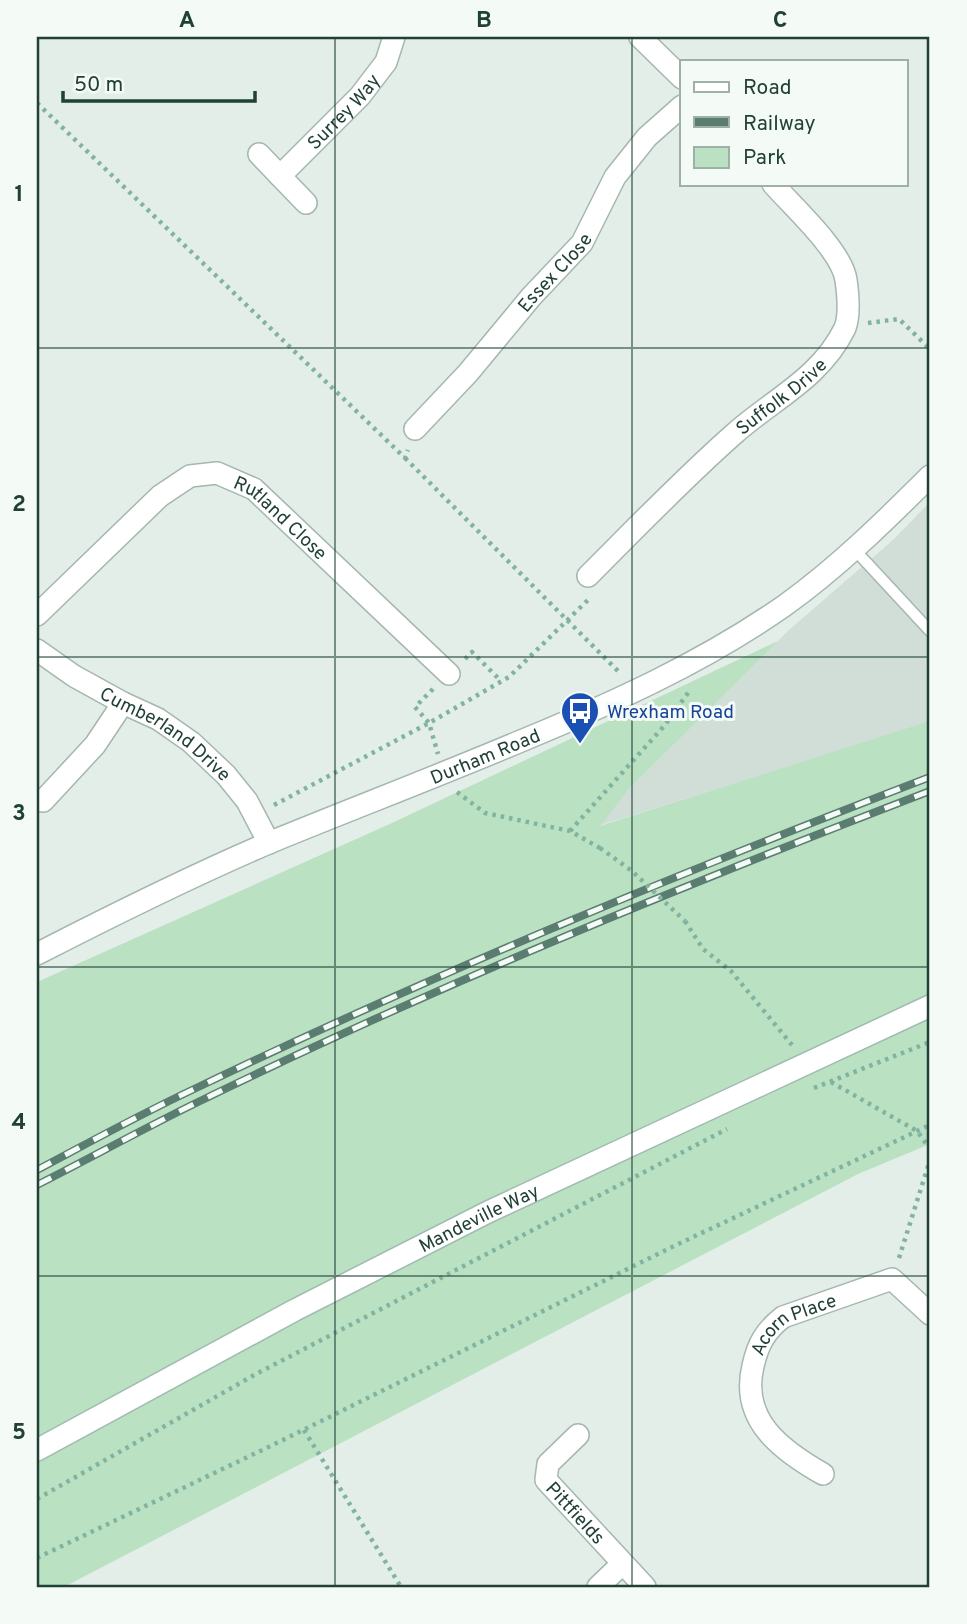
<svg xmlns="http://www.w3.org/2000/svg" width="967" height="1624" viewBox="0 0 967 1624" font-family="Overpass,sans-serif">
  <rect width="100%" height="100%" fill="#e3eee8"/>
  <!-- built -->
  <polygon fill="#d1ded7" points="930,502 930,722 598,826 629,789 790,629 893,540"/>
  <!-- green -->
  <polygon fill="#bae1c2" points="778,641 629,789 600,826 930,721 930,1144 858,1174 64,1587 37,1587 37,982 392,823"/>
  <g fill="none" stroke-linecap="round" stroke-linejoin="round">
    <defs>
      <polyline id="service" points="854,549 930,631"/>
      <g id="minor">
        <polyline points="640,37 682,78"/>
        <polyline points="259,154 280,176"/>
        <path id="s1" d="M306,203l-26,-27 80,-80 26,-34 8,-25"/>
        <path id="s2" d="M415,429l53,-56 63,-76 51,-54 33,-66 32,-40 35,-31"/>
        <path id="s3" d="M588,576c48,-48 95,-97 146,-142 39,-35 86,-55 111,-106 5,-13 3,-34 1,-48 -4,-29 -53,-73 -73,-96"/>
        <path id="s4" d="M37,615l123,-119 30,-20 27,-3 37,16 195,185"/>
        <path id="s5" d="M37,650l37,26 49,27 35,16 33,23 35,33 21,26 22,42"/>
        <polyline points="43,801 95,745 123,703"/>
        <path id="s6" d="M578,1435l-30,29 -2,16 99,107"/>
        <path id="s7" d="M823,1474c-42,-24 -83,-54 -70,-108 5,-22 12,-35 30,-49l109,-38 38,35"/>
        <polyline points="598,1587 622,1564"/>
      </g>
      <g id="tertiary">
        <path id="s8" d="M37,954c76,-39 154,-78 234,-112 83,-34 167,-66 250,-101 92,-38 181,-78 263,-135 53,-38 100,-84 146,-130"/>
      </g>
      <g id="secondary">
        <path id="s9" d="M37,1450l258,-140 193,-98 442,-206"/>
      </g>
    </defs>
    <!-- service casing -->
    <use href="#service" stroke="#a5b7af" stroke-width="13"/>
    <!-- minor casing -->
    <use href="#minor" stroke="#a5b7af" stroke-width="24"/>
    <!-- tertiary casing -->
    <use href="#tertiary" stroke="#a5b7af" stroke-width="24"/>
    <!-- secondary casing -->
    <use href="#secondary" stroke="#a0bbb0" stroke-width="24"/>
    <!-- path -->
    <g stroke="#80b4a1" stroke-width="4.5" stroke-dasharray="3.5 5" stroke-linecap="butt">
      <polyline points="37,103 405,458 408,450"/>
      <polyline points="868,323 899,319 930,349"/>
      <polyline points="405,458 620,673"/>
      <polyline points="465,659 472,652 501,681"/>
      <polyline points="433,689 415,707 429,723 438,754"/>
      <polyline points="457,792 485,813 570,831 600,848"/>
      <polyline points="274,805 429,723 509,677 589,599"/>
      <polyline points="570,831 665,725 690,690"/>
      <polyline points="685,921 703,949 731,971 792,1045"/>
      <polyline points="831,1082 917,1131 930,1149"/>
      <polyline points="814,1088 930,1042"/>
      <polyline points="899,1258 930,1160"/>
      <polyline points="304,1430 401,1587"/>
      <polyline points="37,1499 256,1374 727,1129"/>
      <polyline points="37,1558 281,1441 672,1247 930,1125"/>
    </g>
    <!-- service -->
    <use href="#service" stroke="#fff" stroke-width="10"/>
    <!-- minor -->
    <use href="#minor" stroke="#fff" stroke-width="21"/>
    <!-- tertiary -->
    <use href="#tertiary" stroke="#fff" stroke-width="21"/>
    <!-- secondary -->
    <use href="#secondary" stroke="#fff" stroke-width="21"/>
    <defs>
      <g id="rail">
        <path d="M37,1170c51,-27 102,-55 155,-80 241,-116 488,-217 738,-313"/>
        <path d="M37,1185c53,-27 106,-56 159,-82 239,-117 486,-217 734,-312"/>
      </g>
    </defs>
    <!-- rail casing -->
    <use href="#rail" stroke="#5b7c71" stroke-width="8"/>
    <!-- rail -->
    <use href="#rail" stroke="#f4faf6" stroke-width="5" stroke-dasharray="16" stroke-linecap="butt"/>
    <!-- path-bridge -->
    <polyline stroke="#80b4a1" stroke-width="4.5" stroke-dasharray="3.5 5" stroke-linecap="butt" points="600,848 632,871 685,921"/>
  </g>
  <!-- grid -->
  <path fill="none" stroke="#214136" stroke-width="2" stroke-opacity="0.55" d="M335,37v1550M632,37v1550M37,348h893M37,657h893M37,967h893M37,1276h893"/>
  <!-- icons -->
  <defs>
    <symbol id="bus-pin" viewBox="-11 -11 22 30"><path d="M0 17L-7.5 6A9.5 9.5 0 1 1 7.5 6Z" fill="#1a4fb4" stroke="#f4faf6"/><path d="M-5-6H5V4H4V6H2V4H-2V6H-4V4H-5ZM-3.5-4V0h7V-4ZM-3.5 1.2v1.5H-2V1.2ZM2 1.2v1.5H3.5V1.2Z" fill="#fff"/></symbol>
  </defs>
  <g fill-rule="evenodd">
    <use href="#bus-pin" x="558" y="689" width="44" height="60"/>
  </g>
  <g text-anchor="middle" stroke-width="6" stroke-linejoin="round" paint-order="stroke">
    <!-- street labels -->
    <g font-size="19" fill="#214136" stroke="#f4faf6">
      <text dy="7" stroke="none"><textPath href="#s1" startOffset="128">Surrey Way</textPath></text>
      <text dy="7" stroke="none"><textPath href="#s2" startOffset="210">Essex Close</textPath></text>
      <text dy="7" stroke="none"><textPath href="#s3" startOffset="264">Suffolk Drive</textPath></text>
      <text dy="7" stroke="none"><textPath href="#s4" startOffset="313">Rutland Close</textPath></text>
      <text dy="7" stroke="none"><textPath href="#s5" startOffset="154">Cumberland Drive</textPath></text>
      <text dy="7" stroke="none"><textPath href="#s8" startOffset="490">Durham Road</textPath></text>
      <text dy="7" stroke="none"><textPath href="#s9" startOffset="499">Mandeville Way</textPath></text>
      <text dy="7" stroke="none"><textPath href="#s7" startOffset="203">Acorn Place</textPath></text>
      <text dy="7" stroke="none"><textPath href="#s6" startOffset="102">Pittfields</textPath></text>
    </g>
    <!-- transit labels -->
    <g font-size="19" fill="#164399" stroke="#f4faf6" text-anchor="start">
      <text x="607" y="718">Wrexham Road</text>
    </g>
  </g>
  <!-- border -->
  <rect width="967" height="1624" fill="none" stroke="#f4faf6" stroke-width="77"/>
  <!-- legend -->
  <rect x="680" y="60" width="228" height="126" fill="#f4faf6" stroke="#a0b0a9" stroke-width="2"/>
  <rect x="694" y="82" width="35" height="10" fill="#ffffff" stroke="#a0b0a9" stroke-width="2"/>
  <text x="743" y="94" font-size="21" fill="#214136">Road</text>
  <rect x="694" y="117" width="35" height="10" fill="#5b7c71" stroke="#a0b0a9" stroke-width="2"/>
  <text x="743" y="130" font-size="21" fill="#214136">Railway</text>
  <rect x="694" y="147" width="35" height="21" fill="#bae1c2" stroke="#a0b0a9" stroke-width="2"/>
  <text x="743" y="164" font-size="21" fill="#214136">Park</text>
  <!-- scale -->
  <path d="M63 91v10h192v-10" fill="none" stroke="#214136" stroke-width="3.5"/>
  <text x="74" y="91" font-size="21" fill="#214136" stroke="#f4faf6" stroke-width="5" paint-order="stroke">50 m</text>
  <rect x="38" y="38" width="890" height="1548" fill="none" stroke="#214136" stroke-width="2.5"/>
  <g font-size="23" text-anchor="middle" font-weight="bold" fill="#214136">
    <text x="187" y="27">A</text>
    <text x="484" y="27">B</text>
    <text x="780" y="27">C</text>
    <text x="19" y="201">1</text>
    <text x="19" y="511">2</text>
    <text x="19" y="820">3</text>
    <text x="19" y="1129">4</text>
    <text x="19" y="1439">5</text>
  </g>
</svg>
